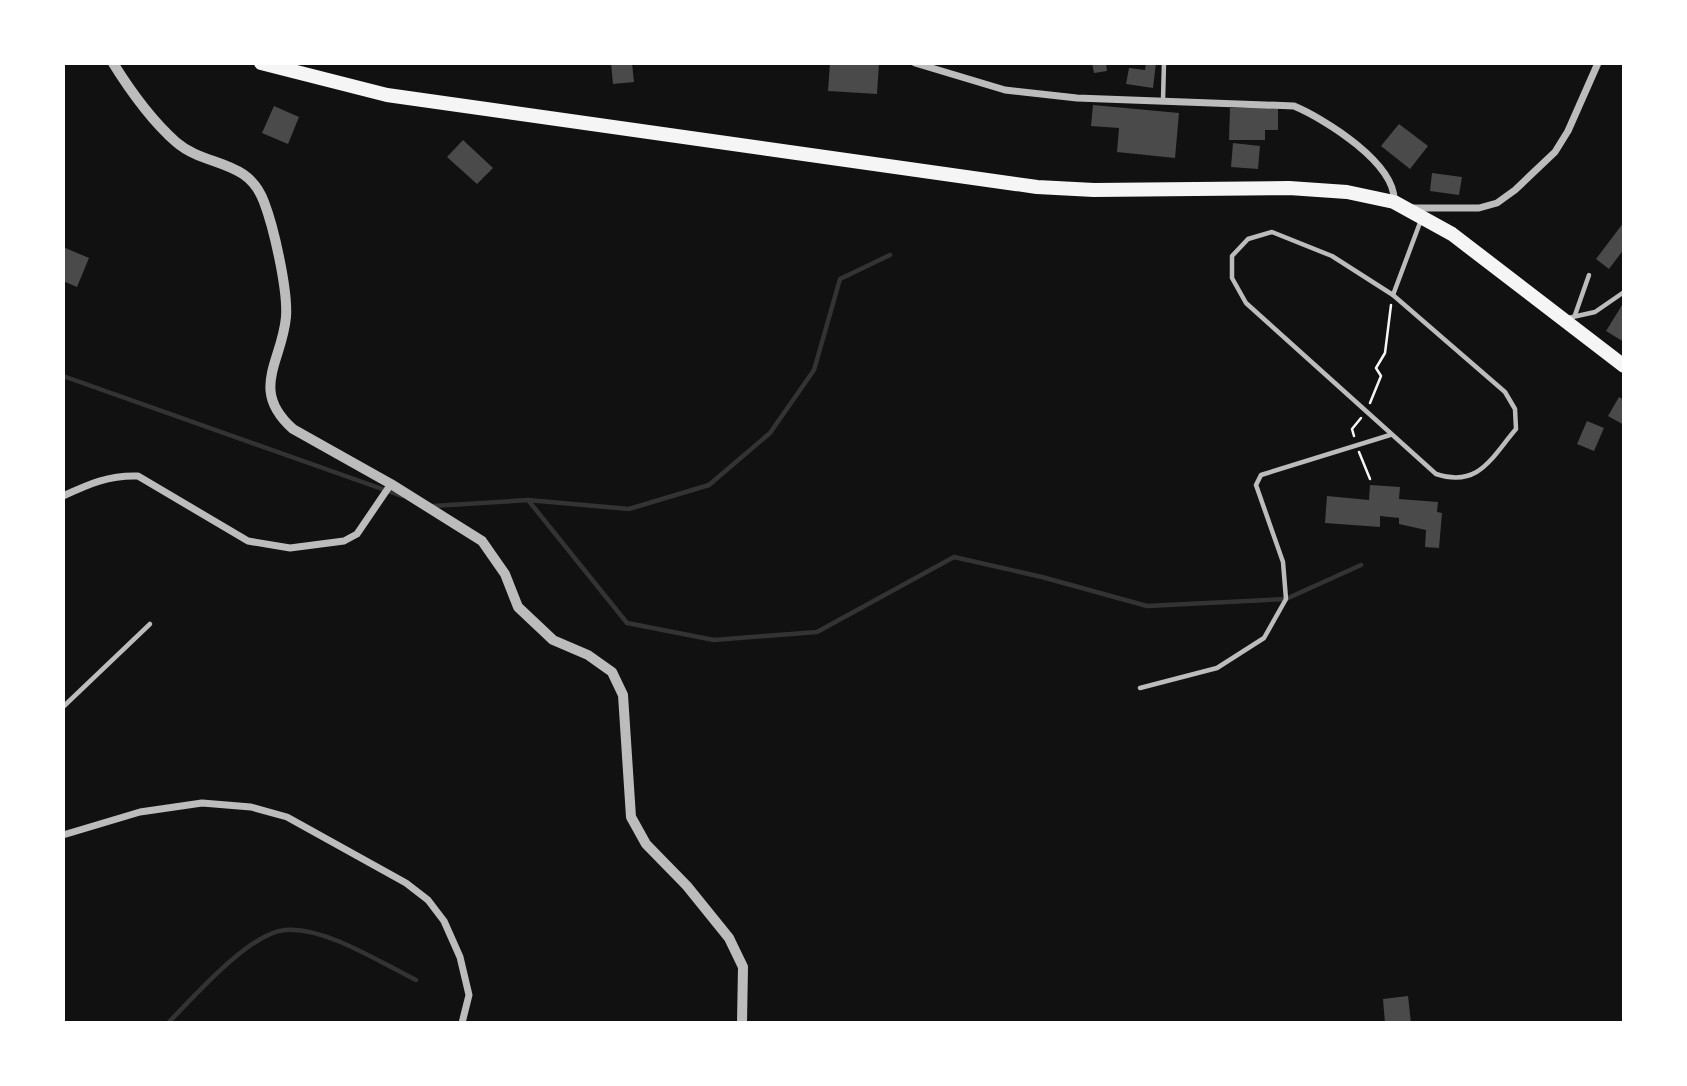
<svg xmlns="http://www.w3.org/2000/svg" width="1687" height="1086" viewBox="0 0 1687 1086" font-family="Bitter,serif">
  <rect width="100%" height="100%" fill="#111"/>
  <g fill="none" stroke-linecap="round" stroke-linejoin="round">
    <!-- stream -->
    <g stroke="#333" stroke-width="4.5">
      <polyline points="63,376 402,496"/>
      <polyline points="528,500 627,623 714,640 817,632 954,557 1042,577 1147,606 1286,599 1361,565"/>
      <polyline points="433,506 528,500 629,509 709,485 770,433 814,370 840,279 890,255"/>
      <path d="M168,1023c25,-25 81,-90 117,-93 39,-4 96,33 131,50"/>
    </g>
  </g>
  <!-- building -->
  <g fill="#4a4a4a">
    <polygon points="611,63 632,63 634,82 613,84"/>
    <polygon points="830,63 879,63 877,94 828,91"/>
    <polygon points="1092,63 1106,63 1107,71 1094,73"/>
    <polygon points="1146,63 1156,63 1153,88 1126,84 1129,68 1145,70"/>
    <polygon points="1093,105 1179,113 1175,158 1117,152 1119,128 1091,126"/>
    <polygon points="274,106 299,117 288,144 262,133"/>
    <polygon points="1230,108 1278,108 1278,130 1265,130 1265,140 1229,140"/>
    <polygon points="1399,124 1428,146 1410,169 1381,146"/>
    <polygon points="463,140 493,168 477,184 447,157"/>
    <polygon points="1233,143 1260,146 1258,169 1231,167"/>
    <polygon points="1432,173 1462,177 1459,195 1430,191"/>
    <polygon points="1624,222 1624,249 1609,269 1596,259"/>
    <polygon points="63,247 89,258 77,287 63,281"/>
    <polygon points="1624,302 1624,342 1606,331"/>
    <polygon points="1619,397 1624,400 1624,425 1608,416"/>
    <polygon points="1587,421 1604,428 1594,451 1577,444"/>
    <polygon points="1370,485 1400,487 1399,499 1438,502 1437,512 1442,513 1439,548 1425,547 1426,530 1399,524 1399,518 1380,516 1380,527 1325,523 1327,496 1369,500"/>
    <polygon points="1408,996 1411,1023 1385,1023 1383,999"/>
  </g>
  <g fill="none" stroke-linecap="round" stroke-linejoin="round">
    <!-- path -->
    <g stroke="#f5f5f5" stroke-width="2.5">
      <polyline points="1370,403 1381,376 1376,368 1385,353 1391,305"/>
      <polyline points="1354,436 1352,429 1361,418"/>
      <polyline points="1359,452 1370,479"/>
    </g>
    <!-- service -->
    <g stroke="#bcbcbc" stroke-width="4.5">
      <polyline points="1163,100 1164,63"/>
      <path d="M1272,232l60,24 61,39 112,97 10,17 1,20c-25,29 -37,59 -80,45l-190,-171 -14,-25v-22l16,-17z"/>
      <polyline points="1393,295 1421,220"/>
      <polyline points="1575,315 1589,275"/>
      <polyline points="1568,318 1595,312 1624,292"/>
      <polyline points="1140,688 1217,668 1264,638 1286,599 1283,562 1256,485 1261,475 1390,435"/>
      <polyline points="63,707 150,624"/>
    </g>
    <!-- minor -->
    <g stroke="#bcbcbc" stroke-width="7">
      <path d="M915,63l90,27 72,8 217,8c31,13 103,58 100,96"/>
      <polyline points="1411,208 1479,208 1497,203 1515,190 1555,152 1568,131 1598,63"/>
      <path d="M63,496c26,-12 46,-21 75,-20l110,65 42,7 54,-7 13,-7 34,-50"/>
      <polyline points="63,835 140,812 202,803 251,807 287,817 406,883 428,900 444,921 460,957 469,995 462,1023"/>
    </g>
    <!-- tertiary -->
    <path stroke="#bcbcbc" stroke-width="10" d="M113,63c18,29 37,56 63,79 30,26 72,16 88,60 10,26 24,88 22,115 -4,45 -37,73 7,112l98,55 91,57 23,33 13,33 35,33 35,15 24,17 11,23 8,122 15,27 41,42 42,52 14,29 -1,56"/>
    <!-- primary -->
    <polyline stroke="#f5f5f5" stroke-width="14" points="261,63 387,95 1037,187 1094,190 1289,188 1347,192 1394,202 1452,234 1624,366"/>
  </g>
  <!-- border -->
  <rect width="1687" height="1086" fill="none" stroke="#ffffff" stroke-width="130"/>
</svg>
